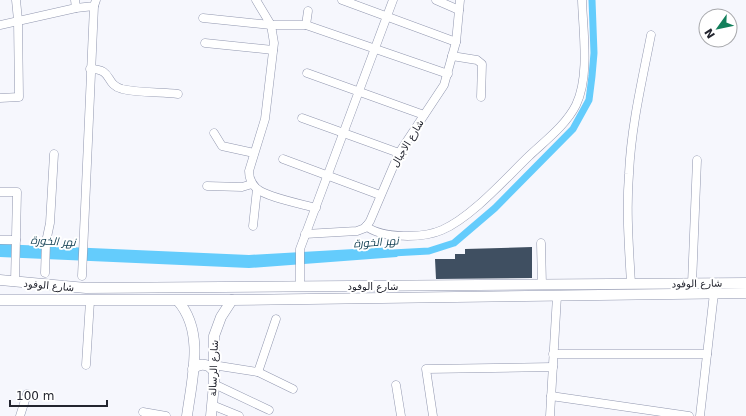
<svg xmlns="http://www.w3.org/2000/svg" width="746" height="416" viewBox="0 0 746 416" font-family="'DejaVu Sans',Cairo,sans-serif">
  <rect width="100%" height="100%" fill="#f6f7fd"/>
  <!-- water -->
  <polygon fill="#64ccfc" points="0,244 249,255 389,247 400,253 397,257 249,268 0,257"/>
  <g fill="none" stroke-linecap="round" stroke-linejoin="round">
    <!-- canal -->
    <polyline stroke="#64ccfc" stroke-width="7" points="392,253 429,251 454,243 495,208 573,129 589,100 592,76 594,53 592,0"/>
  </g>
  <!-- building -->
  <polygon fill="#3f4f61" points="532,247 532,278 436,279 435,259 455,259 455,254 465,254 465,249"/>
  <g fill="none" stroke-linecap="round" stroke-linejoin="round">
    <defs>
      <g id="minor">
        <polyline points="75,0 76,8"/>
        <path d="M256,0l15,25 3,18 -9,76 -16,52c0,7 2,12 7,17 9,9 46,16 60,20"/>
        <polyline points="342,0 456,42"/>
        <polyline points="436,0 459,10"/>
        <polyline points="203,18 271,25 306,25 448,74"/>
        <polyline points="0,25 76,8 94,6 96,0"/>
        <polyline points="306,25 308,11"/>
        <polyline points="205,43 273,50"/>
        <polyline points="452,56 477,60 482,64 481,97"/>
        <path d="M90,69c24,0 14,15 32,20 16,4 39,3 56,5"/>
        <polyline points="307,73 424,115"/>
        <polyline points="0,98 19,97 18,20 16,0"/>
        <polyline points="302,118 399,153"/>
        <polyline points="214,133 222,146 254,153"/>
        <polyline points="283,159 380,195"/>
        <polyline points="207,186 242,187 252,184"/>
        <polyline points="0,192 17,192 15,282"/>
        <polyline points="253,226 257,189"/>
        <path d="M366,226c16,13 58,12 76,4 30,-13 64,-52 87,-74 17,-16 37,-31 47,-51 14,-29 7,-73 6,-105"/>
        <polyline points="305,234 357,231 365,228 370,221 399,153 444,85 456,42 460,0"/>
        <polyline points="0,240 16,240"/>
        <polyline points="541,243 542,285"/>
        <polyline points="45,273 46,242 50,223 54,154"/>
        <polyline points="82,276 94,6"/>
        <path d="M631,284c-2,-37 -5,-73 -2,-110 2,-47 13,-93 22,-139"/>
        <polyline points="692,284 697,160"/>
        <polyline points="300,286 300,249 393,0"/>
        <polyline points="553,354 707,354"/>
        <polyline points="86,365 90,301"/>
        <polyline points="213,365 258,372 293,389"/>
        <polyline points="258,372 276,319"/>
        <polyline points="214,384 269,410"/>
        <polyline points="396,385 401,416"/>
        <polyline points="551,396 689,416"/>
        <polyline points="212,405 239,416"/>
        <polyline points="143,412 166,416"/>
        <polyline points="20,416 27,394"/>
        <polyline points="433,416 426,369 553,367"/>
        <polyline points="550,416 557,296"/>
        <polyline points="700,416 714,293"/>
      </g>
      <g id="major">
        <polyline points="0,280 86,288 746,283"/>
        <polyline points="0,300 232,300 746,293"/>
        <path d="M178,301c27,31 14,77 9,115"/>
        <path d="M193,369c7,-6 14,-6 20,1"/>
        <polyline points="211,416 214,384 214,336 221,317 232,300"/>
      </g>
    </defs>
    <!-- minor casing -->
    <use href="#minor" stroke="#9197af" stroke-width="9"/>
    <!-- major casing -->
    <use href="#major" stroke="#9197af" stroke-width="11"/>
    <!-- minor -->
    <use href="#minor" stroke="#fff" stroke-width="8"/>
    <!-- major -->
    <use href="#major" stroke="#fff" stroke-width="10"/>
  </g>
  <g text-anchor="middle" stroke-width="4" stroke-linejoin="round" paint-order="stroke">
    <!-- street labels -->
    <g font-size="10" fill="#23252f" stroke="#fff">
      <text transform="translate(407 143) rotate(-59)" y="4">شارع الاجبال</text>
      <text transform="translate(697 283) rotate(-1)" y="4">شارع الوفود</text>
      <text transform="translate(49 285) rotate(5)" y="4">شارع الوفود</text>
      <text x="373" y="290">شارع الوفود</text>
      <text transform="translate(213 368) rotate(-88)" y="4">شارع الرسالة</text>
    </g>
    <!-- water labels -->
    <g font-size="11" font-style="italic" fill="#0b3a4e" stroke="#fff">
      <text transform="translate(53 241) rotate(3)" y="4">نهر الخورة</text>
      <text transform="translate(376 242) rotate(-4)" y="4">نهر الخورة</text>
    </g>
  </g>
  <!-- north arrow -->
  <g transform="translate(718 28) rotate(237)"><circle r="19" fill="#ffffff" stroke="#a7a8ac"/>
  <path d="M0-3L7 15L0 10L-7 15Z" fill="#127f5b"/>
  <text y="-6" font-size="11" font-weight="bold" text-anchor="middle" fill="#23252f">N</text>
  </g>
  <!-- scale -->
  <path d="M10 400v6h97v-6" fill="none" stroke="#23252f" stroke-width="2"/>
  <text x="16" y="400" font-size="12" fill="#23252f" stroke="#ffffff" stroke-width="3" paint-order="stroke">100 m</text>
</svg>
